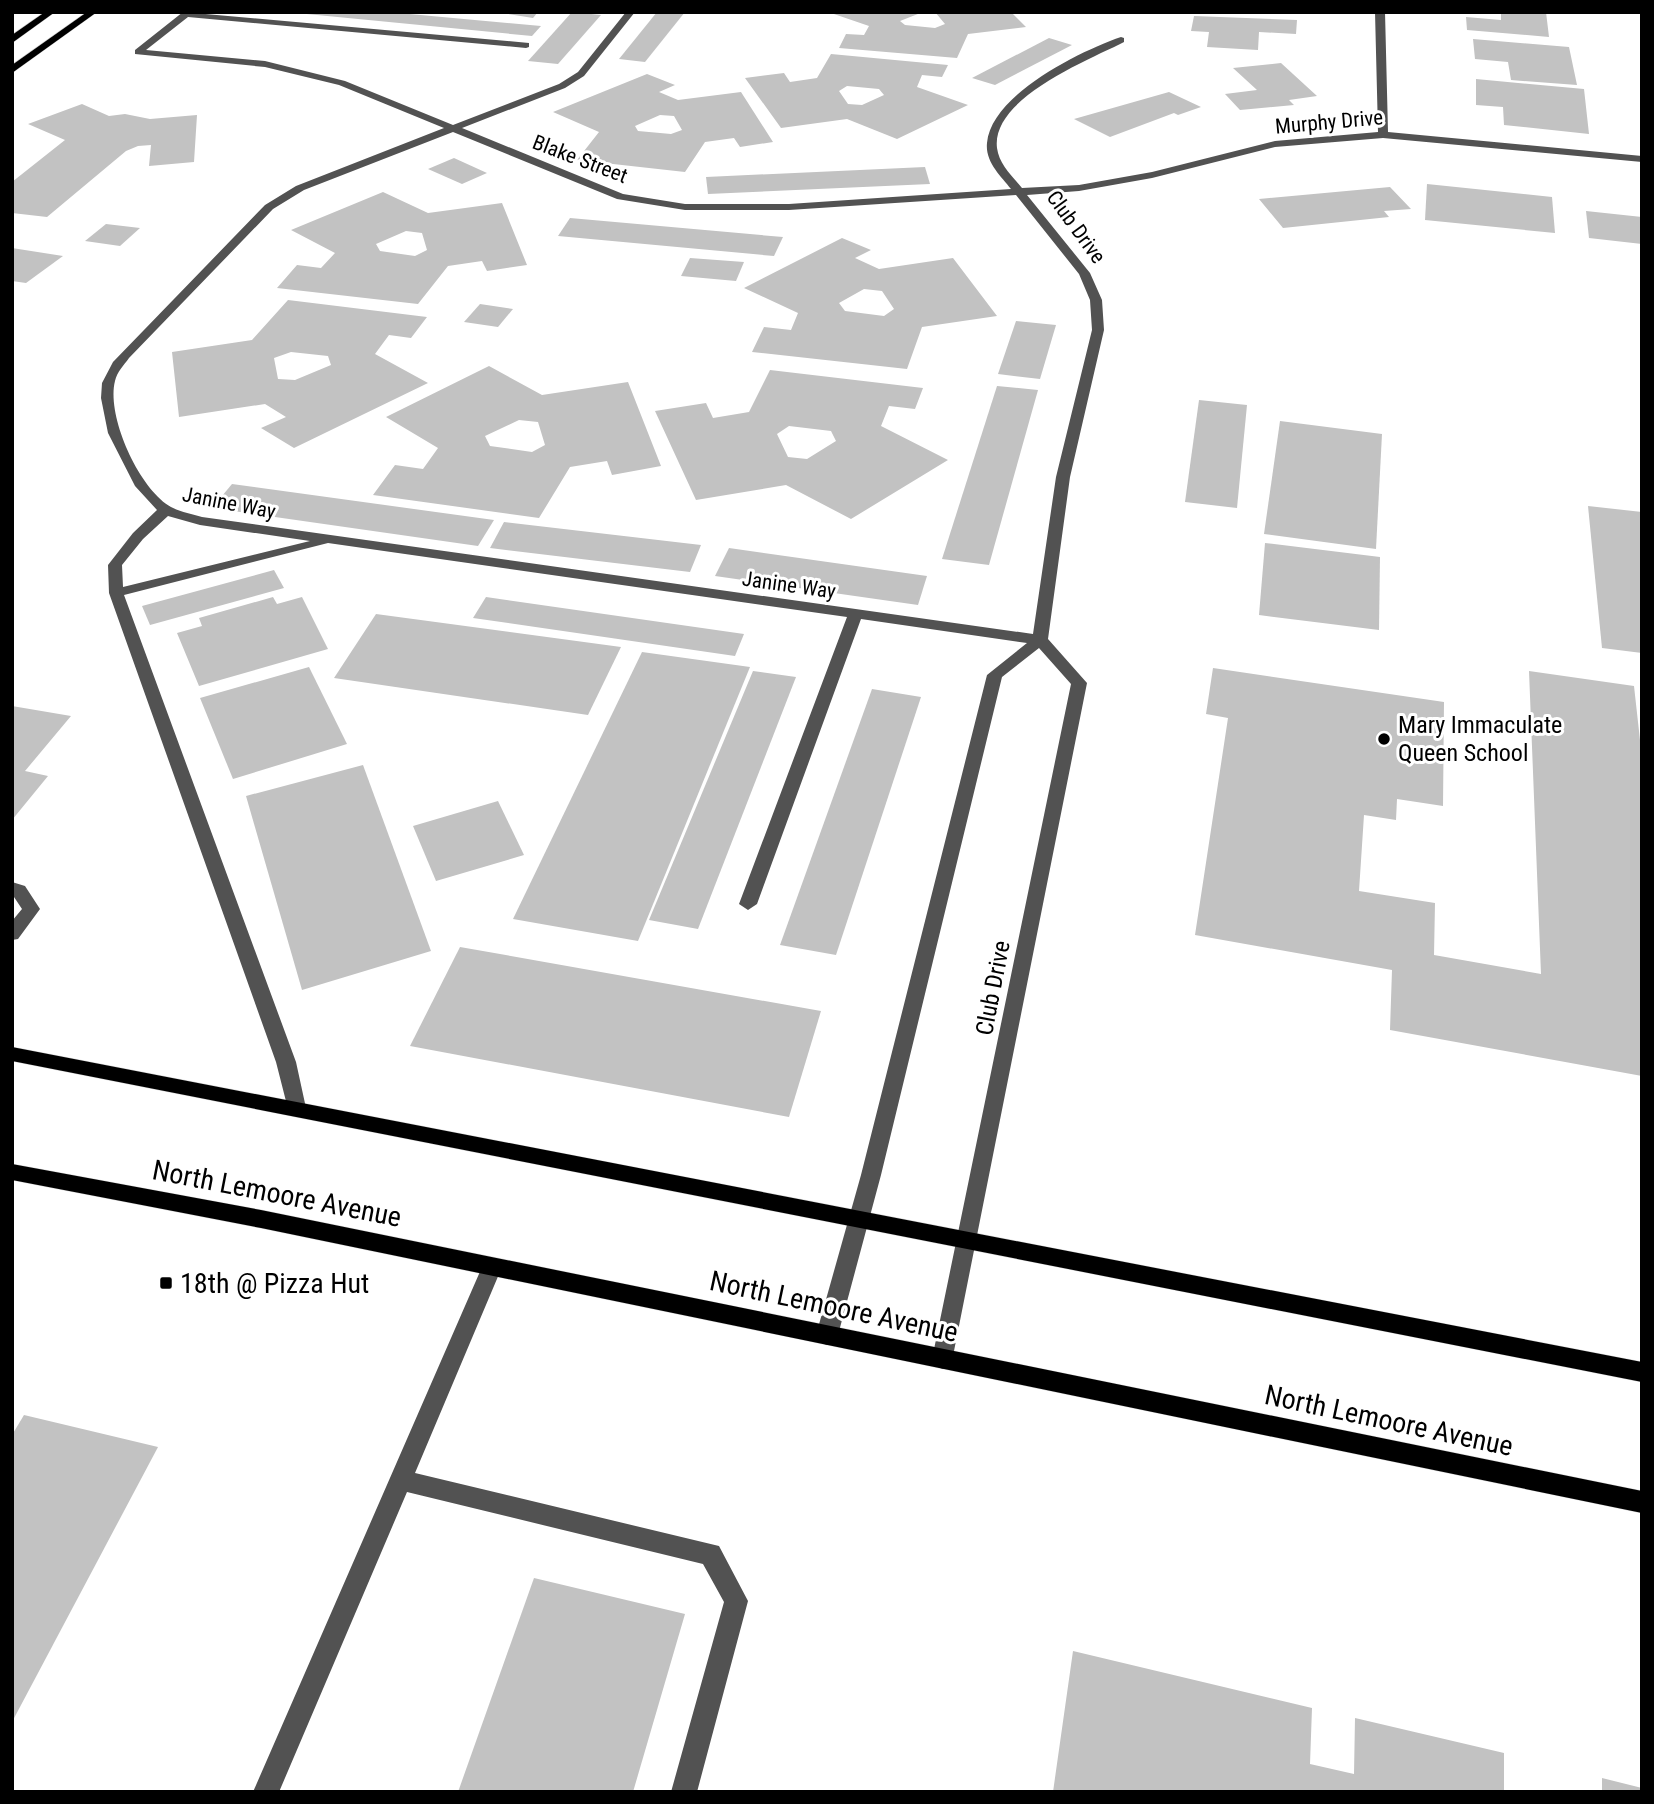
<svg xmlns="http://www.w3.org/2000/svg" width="1654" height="1804" viewBox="0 0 1654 1804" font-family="'Roboto Condensed',sans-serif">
  <rect width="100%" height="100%" fill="#fff"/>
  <!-- building -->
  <g fill="#c2c2c2" fill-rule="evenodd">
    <polygon points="286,12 388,12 541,26 532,36"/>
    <polygon points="495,12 538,12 533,18"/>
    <polygon points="572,12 601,15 558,64 528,61"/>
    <polygon points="657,12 685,12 645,62 619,59"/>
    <polygon points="923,12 900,21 905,25 935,28 945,24 935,12 1011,12 1026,27 968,34 957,58 839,48 846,34 864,35 869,26 831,13"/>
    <polygon points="1501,12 1546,12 1549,37 1467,30 1466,17 1501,20"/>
    <polygon points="1194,16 1297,20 1296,34 1259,32 1258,50 1207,47 1209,32 1191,31"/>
    <polygon points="1049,38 1072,45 995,85 972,78"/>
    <polygon points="1473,39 1569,47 1577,85 1511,80 1508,62 1475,59"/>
    <path d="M831,54l117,11 -6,12 -20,-2 -5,12 51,18 -71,34 -50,-20 -66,9 -36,-50 39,-5 6,9 27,-4zM847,86l32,3 5,6 -22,10 -14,-1 -9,-13z"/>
    <polygon points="1281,63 1317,96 1289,100 1294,105 1240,110 1225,94 1257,90 1233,68"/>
    <path d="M647,74l28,11 -16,7 19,8 63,-8 32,50 -33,5 -6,-9 -29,4 -20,30 -108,-12 22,-28 -46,-20zM660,115l14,1 8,14 -11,4 -33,-3 -3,-5z"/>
    <polygon points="1476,79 1584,89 1589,134 1504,125 1503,107 1476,105"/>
    <polygon points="1169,92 1201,107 1178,115 1174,113 1110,137 1074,119"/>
    <polygon points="82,104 109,116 125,114 150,119 197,115 194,162 149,166 151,145 138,146 126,151 47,217 12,213 12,182 65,140 28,124"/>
    <polygon points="454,158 487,173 462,184 428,169"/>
    <polygon points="925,167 930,184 708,194 706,177"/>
    <polygon points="1427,184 1552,197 1555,233 1425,220"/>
    <polygon points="1390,187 1411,209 1384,211 1389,217 1283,228 1259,199"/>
    <path d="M383,192l45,21 74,-10 25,62 -40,6 -5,-10 -34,5 -30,38 -141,-16 20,-23 24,3 14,-15 -44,-23zM406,231l16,2 5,17 -12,6 -35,-5 -4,-7z"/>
    <polygon points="1586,211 1642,217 1642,244 1589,238"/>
    <polygon points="570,218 783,237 774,256 558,236"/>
    <polygon points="106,224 140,228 120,246 85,241"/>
    <path d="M842,238l29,12 -16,8 24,11 74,-11 44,58 -75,11 -15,42 -155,-17 12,-25 27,3 7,-17 -54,-25zM864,289l18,2 12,18 -10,7 -39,-5 -6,-8z"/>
    <polygon points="12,248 63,256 26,283 12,281"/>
    <polygon points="690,258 744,262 736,281 681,276"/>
    <path d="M288,300l139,17 -16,21 -22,-3 -14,19 53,29 -134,65 -33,-20 25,-11 -21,-13 -86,13 -7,-65 80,-12zM291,352l37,4 3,9 -36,15 -17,-1 -4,-21z"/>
    <polygon points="480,304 513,309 498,327 464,322"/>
    <polygon points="1016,321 1056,325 1040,379 998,374"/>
    <path d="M489,366l53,29 86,-13 33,84 -49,9 -5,-14 -37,6 -31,51 -166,-23 22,-30 28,4 15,-21 -52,-31zM519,420l19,2 7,23 -13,7 -42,-6 -5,-10z"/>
    <path d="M770,370l153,18 -8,21 -26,-3 -8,20 67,34 -97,59 -65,-34 -90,15 -41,-89 51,-8 7,15 36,-6zM789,426l42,5 5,10 -29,18 -19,-2 -11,-23z"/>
    <polygon points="997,386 1038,390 989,565 942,559"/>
    <polygon points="1199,400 1247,405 1237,508 1185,502"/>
    <polygon points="1280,421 1382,434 1376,549 1264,534"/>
    <polygon points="232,484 494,520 478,546 212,508"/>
    <polygon points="1588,506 1642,512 1642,653 1602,648"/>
    <polygon points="504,522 701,545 690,572 490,548"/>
    <polygon points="1265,543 1380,557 1379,630 1259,615"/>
    <polygon points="729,548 927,576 918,605 715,576"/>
    <polygon points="274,570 284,588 150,625 142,606"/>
    <polygon points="273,597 277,604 302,597 328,649 199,686 177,633 202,626 199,618"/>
    <polygon points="486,597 744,634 735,656 473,618"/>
    <polygon points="376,614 621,647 588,715 334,678"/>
    <polygon points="642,652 750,667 638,941 513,919"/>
    <polygon points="309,667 347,744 233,779 200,698"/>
    <polygon points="1213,668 1444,702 1443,806 1397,799 1396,820 1364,815 1359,891 1435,903 1434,955 1541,974 1529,671 1634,686 1642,758 1642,1076 1390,1030 1392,970 1195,935 1228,718 1206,714"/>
    <polygon points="753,671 796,677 698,929 649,920"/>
    <polygon points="872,689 921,697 836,955 780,945"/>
    <polygon points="12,706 71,716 25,771 48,776 12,820"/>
    <polygon points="363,765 431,951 302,990 246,796"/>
    <polygon points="498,801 524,855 436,881 413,826"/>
    <polygon points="460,947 821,1011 789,1117 410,1046"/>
    <polygon points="24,1415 158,1447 12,1722 12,1435"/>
    <polygon points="534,1578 685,1614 633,1792 458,1792"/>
    <polygon points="1073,1651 1312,1708 1310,1764 1354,1774 1355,1718 1504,1753 1504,1792 1053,1792"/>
    <polygon points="1602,1778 1642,1788 1642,1792 1602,1792"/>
  </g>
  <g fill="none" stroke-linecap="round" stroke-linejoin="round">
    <defs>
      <g id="major">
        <polygon points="45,12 55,12 12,43 12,35"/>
        <polygon points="87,12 97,12 12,73 12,65"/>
        <polygon points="12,1047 1642,1362 1642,1382 12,1061"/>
        <polygon points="12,1164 261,1210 1642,1491 1642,1513 261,1228 12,1180"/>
      </g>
    </defs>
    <!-- major casing -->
    <use href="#major" stroke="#dbdbdb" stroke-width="1"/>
    <!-- minor -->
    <g fill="#525252" fill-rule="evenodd">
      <path d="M183,12l346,31v4l-3,1 -338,-31 -42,33 119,11 80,20 108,44 106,-41 19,-12 48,-60h9l-51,64 -19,12 -103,40 161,66 62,10h104l222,-15c-10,-13 -26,-27 -24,-46 4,-48 93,-92 134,-106l3,1v4c-35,18 -133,56 -127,106 2,16 15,28 25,40l57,-3 73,-13 123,-31 103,-9 -3,-120h10l3,120 254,24v6l-259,-24 -108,9 -123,31 -73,13 -52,4 63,78 12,27 2,30 -34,147 -22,162 39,44 -136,683 -8,3 -8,-3 -3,-7 139,-675 -32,-36 -37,29 -121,498 -43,160 -3,7 -8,3 -8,-3 -3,-7 45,-160 126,-500 40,-32 -166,-24 -104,285 -9,6 -9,-6 108,-287 -519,-74 -204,52 172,467 10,46 -3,5 -7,3 -7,-3 -13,-51 -167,-469 -1,-28 25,-32 24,-23 -22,-24 -27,-53 -7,-35 1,-15 11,-21 152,-157 31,-19 148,-58 -105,-43 -74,-18 -130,-13v-4zM453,132l164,67 68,11h104l227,-15 63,79 11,26 2,30 -36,147 -23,157 -831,-117c-10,-3 -22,-5 -31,-10 -32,-18 -65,-91 -56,-126 2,-9 9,-16 14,-23l144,-149 31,-19zM168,516l32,9 110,16 -187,46 -1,-22 21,-26z"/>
      <polygon points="12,882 25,886 40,909 18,939 12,940 12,921 22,909 12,894"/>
      <polygon points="492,1258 499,1261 502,1267 415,1473 719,1546 748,1601 697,1792 671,1792 724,1602 703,1564 407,1492 279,1792 253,1792 482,1267 485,1261"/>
    </g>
    <!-- major -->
    <use href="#major" fill="#000" fill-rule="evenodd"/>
  </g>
  <!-- markers -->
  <g fill="#000" stroke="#fff" stroke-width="2.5">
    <circle cx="1384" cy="739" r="7"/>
    <rect x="159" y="1276" width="14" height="14" rx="3.5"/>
  </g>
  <g text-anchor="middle" stroke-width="6" stroke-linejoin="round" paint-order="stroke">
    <!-- far-street labels -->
    <g font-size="21" fill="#000" stroke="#fff">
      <text transform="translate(1329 122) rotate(-5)" y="7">Murphy Drive</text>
      <text transform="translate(580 159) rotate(21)" y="7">Blake Street</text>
      <text transform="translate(1076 227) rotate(54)" y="7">Club Drive</text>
      <text transform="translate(229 503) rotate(11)" y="7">Janine Way</text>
      <text transform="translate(789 585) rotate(8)" y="7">Janine Way</text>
    </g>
    <!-- poi labels -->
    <g font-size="24" fill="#000" stroke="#fff" text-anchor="start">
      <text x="1398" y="733">Mary Immaculate<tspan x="1398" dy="28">Queen School</tspan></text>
    </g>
    <!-- street labels -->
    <g font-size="24" fill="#000" stroke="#fff">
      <text transform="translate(993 988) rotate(-79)" y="8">Club Drive</text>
    </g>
    <!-- near-street labels -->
    <g font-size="28" fill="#000" stroke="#fff">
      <text transform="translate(277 1193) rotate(11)" y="10">North Lemoore Avenue</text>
      <text transform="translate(834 1306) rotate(12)" y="10">North Lemoore Avenue</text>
      <text transform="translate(1389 1420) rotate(12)" y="10">North Lemoore Avenue</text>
    </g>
    <!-- near-poi labels -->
    <g font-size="28" fill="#000" stroke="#fff" text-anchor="start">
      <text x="180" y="1293">18th @ Pizza Hut</text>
    </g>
  </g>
  <!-- border -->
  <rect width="1654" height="1804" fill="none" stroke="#000000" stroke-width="28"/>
</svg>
